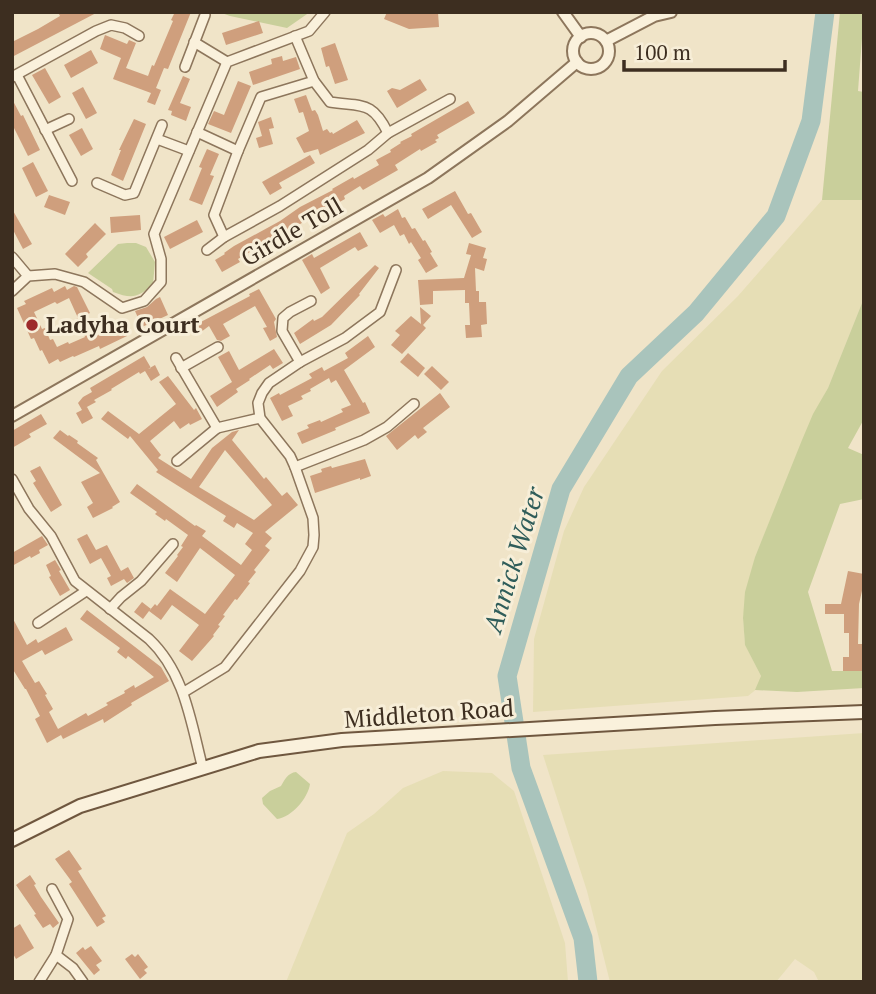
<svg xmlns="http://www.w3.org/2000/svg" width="876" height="994" viewBox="0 0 876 994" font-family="'PT Serif',serif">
  <rect width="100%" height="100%" fill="#f0e4c8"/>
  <!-- farmland -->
  <g fill="#e6deb5">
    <polygon points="822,200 864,200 864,298 828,388 814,414 755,557 743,618 745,644 761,676 758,688 748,696 533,712 534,639 564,531 584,487 662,371 738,296"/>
    <polygon points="864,733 864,982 819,982 814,972 795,959 776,982 610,982 587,891 543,755"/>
    <polygon points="443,771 492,773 514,791 565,943 568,982 286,982 347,833 374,814 403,788"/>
  </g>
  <!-- green -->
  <g fill="#c9cf9b">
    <polygon points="219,12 310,12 287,28 230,16"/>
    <polygon points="840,12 864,12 858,91 864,92 864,200 822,200"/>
    <path d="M127,243h9l10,4 9,15 -2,22c-15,14 -21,15 -40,8l-1,-3 -24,-16 30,-29z"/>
    <polygon points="864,298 864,419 848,448 864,455 864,499 840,504 808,592 832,671 864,671 864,688 797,692 755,690 761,676 745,645 743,618 745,592 755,557 802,440 813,414 828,388"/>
    <path d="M296,772l14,12c-2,14 -18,33 -33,35l-14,-15 -1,-6 8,-7 11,-5c4,-7 7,-13 15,-14z"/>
  </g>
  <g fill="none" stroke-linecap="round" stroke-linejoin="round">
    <!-- river -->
    <polyline stroke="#a9c4bc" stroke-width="19" points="588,982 583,938 521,768 507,676 561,489 629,376 696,313 776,216 811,121 825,12"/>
  </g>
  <!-- building -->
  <g fill="#cf9f7d" fill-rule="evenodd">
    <polygon points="58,12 98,12 12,57 12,42 38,29 60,16"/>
    <polygon points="175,12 191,12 168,69 164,68 156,88 161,90 155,105 147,102 151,93 113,79 121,58 100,49 105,35 127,44 129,40 136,43 126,68 148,76 152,65 154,66 173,21 171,20"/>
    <polygon points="387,12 438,12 439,27 409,29 384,19"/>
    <polygon points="259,21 263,33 226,45 222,33"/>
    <polygon points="335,43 348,80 335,84 329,66 326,67 321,48"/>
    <polygon points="91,50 98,63 71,78 64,65"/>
    <polygon points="282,56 283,61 296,57 300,69 253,85 249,72 272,64 271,59"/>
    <polygon points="45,68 61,97 49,104 32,75"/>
    <polygon points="183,76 190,79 180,103 191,107 186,121 171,115 172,111 168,110"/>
    <polygon points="420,79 427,90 397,108 387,91 392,88 400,90"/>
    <polygon points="238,81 251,86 231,133 208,124 214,111 224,115"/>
    <polygon points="83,87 97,113 86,119 72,93"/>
    <polygon points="306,95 312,111 315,110 318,115 323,131 327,129 330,133 332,132 333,134 357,120 365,133 320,155 318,149 304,153 296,138 309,131 303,112 299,113 294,99"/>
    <polygon points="12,99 21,116 23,115 40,150 28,156 12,124"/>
    <polygon points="468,101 475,113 437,135 439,138 435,140 437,142 421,151 420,149 395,165 398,170 363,190 360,186 344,196 345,199 305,221 263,247 255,252 253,250 238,259 240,262 222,272 215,260 225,254 224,253 234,246 280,221 300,207 333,190 332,189 353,177 354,179 379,165 376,160 391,152 390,150 401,143 400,142 412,136 411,134"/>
    <polygon points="271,117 274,128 269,129 273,144 259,148 256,138 262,136 258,122"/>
    <polygon points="134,119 146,124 123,181 111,175 121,150 119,150"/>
    <polygon points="82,128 93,149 81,156 69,135"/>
    <polygon points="207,149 219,154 210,175 214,176 202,205 189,200 202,168 199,167"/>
    <polygon points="310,155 315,163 279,183 282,188 270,195 262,182"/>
    <polygon points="33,162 48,191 36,197 22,168"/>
    <polygon points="455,191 468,214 471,213 482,232 472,238 451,205 428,219 422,209"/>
    <polygon points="49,195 70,202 65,215 44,207"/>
    <polygon points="12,209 32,244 23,249 12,228"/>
    <polygon points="398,209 402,218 405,217 412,229 415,228 423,241 425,240 432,252 430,253 438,266 426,273 418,260 421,258 411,242 409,244 404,234 400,236 394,225 380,233 372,220 383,214 385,217"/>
    <polygon points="140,215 141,230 111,233 110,217"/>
    <polygon points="197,220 203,232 170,249 164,237"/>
    <polygon points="95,223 106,234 86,254 88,257 78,267 65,254"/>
    <polygon points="360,232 368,246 358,251 355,247 320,268 330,288 321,294 302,260 312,254 314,258"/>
    <polygon points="469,243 486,248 483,258 487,259 484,271 475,268 476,291 479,291 479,302 486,302 487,324 481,325 482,337 466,338 465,325 470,325 469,303 465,303 465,290 433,291 433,304 420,305 418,280 464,278 471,255 466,254"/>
    <polygon points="375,265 379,268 359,294 360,295 331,325 300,344 294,333 313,319 314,321 322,317"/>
    <path d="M65,286l2,4 7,-4 3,1 13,26 -4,2 11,20 24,-11 6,12 -27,13 -1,-3 -25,11 -1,-1 -13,6 -2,-3 -9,5 -7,-14 -2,1 -6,-13 -3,1 -14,-31 9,-4 -2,-3 28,-13 2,4zM69,298l9,20 -2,1 9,18 -16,7 -1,-2 -11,5 -4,-8 -3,1 -5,-12 -3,1 -8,-17 21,-10 2,2z"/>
    <polygon points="259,289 276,319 274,322 277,337 270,341 263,328 267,327 255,306 223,324 230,336 221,341 217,340 209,326 201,332 197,324 250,296 249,294"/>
    <polygon points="160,297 168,315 142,327 135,311 147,307 156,299"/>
    <polygon points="420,307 431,316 423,325 426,328 402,354 391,345 400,335 395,331 411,316 421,324"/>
    <polygon points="368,336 375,347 344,370 363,403 365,402 370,413 335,428 336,430 302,444 297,433 309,428 307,425 320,420 321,422 343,412 341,409 351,405 336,380 331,383 329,378 310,389 311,391 301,396 303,399 288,406 293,416 282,421 270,398 279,393 280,395 312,378 309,374 322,367 324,371 348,358 345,353"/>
    <polygon points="274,349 283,363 273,369 270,365 249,379 250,380 236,389 238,392 217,407 210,396 232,382 218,357 229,351 239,370"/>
    <polygon points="408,353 425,368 418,377 400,362"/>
    <polygon points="144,356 151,368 148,369 155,365 160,375 151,381 145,371 140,374 139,372 111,389 112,390 94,400 96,402 85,408 87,407 93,418 82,424 76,413 82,410 78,403 83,397 92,392 90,388"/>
    <polygon points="432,366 449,382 441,390 424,374"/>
    <path d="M168,376l26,34 2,-2 6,11 -12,6 -1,-2 -9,6 -6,-8 -24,20 11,14 -3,3 33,21 21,-31 20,-16 7,-2 -7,10 32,39 2,-2 16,19 5,-4 11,13 -33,27 7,6 -7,8 5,4 -16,20 2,2 -8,10 2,1 -13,17 -2,-1 -12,16 2,1 -7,9 2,1 -7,9 1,1 -22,25 -13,-10 20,-26 -27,-20 -11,15 -12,-9 -6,8 -9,-7 8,-10 9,7 -2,2 6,-7 2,2 13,-17 35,25 30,-39 -35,-27 -23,34 -12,-9 13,-17 -1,-1 6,-8 -2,-1 7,-11 -22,-16 -1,2 -10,-7 2,-2 -27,-19 7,-9 58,42 1,-1 10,6 -4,5 39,29 11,-15 -7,-6 8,-11 -16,-10 -3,5 -11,-7 3,-5 -70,-44 2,-2 -28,-34 -2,3 -27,-20 7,-8 31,23 37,-30 -17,-22zM225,450l47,55 -18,15 -55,-33z"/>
    <polygon points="440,393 450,407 423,428 427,432 418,439 415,435 397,450 386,436"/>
    <polygon points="41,414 47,424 29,434 31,437 12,448 12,431"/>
    <polygon points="60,430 68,436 69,435 78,441 77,443 98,458 96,460 120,502 112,507 113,508 93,518 87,507 93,503 81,482 100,473 53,438"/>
    <polygon points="365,459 371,476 360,480 360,478 315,493 310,476 322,472 321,469 331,466 332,468"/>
    <polygon points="40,466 62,505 51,512 33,483 36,481 30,471"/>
    <polygon points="87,534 96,550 107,545 121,571 128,567 134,578 127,583 124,579 111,586 107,578 111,576 101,558 90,564 77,539"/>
    <polygon points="42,536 48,545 39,550 40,553 31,558 30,556 12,566 12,553"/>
    <polygon points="55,560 61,570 59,571 70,590 60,596 49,577 51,576 46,565"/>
    <polygon points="848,571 864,574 864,582 859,604 858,644 863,644 864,671 843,671 843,657 849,657 849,633 844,633 844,614 825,614 825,604 841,604"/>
    <polygon points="87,610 161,667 169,681 131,703 132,705 104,723 103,719 63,739 61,735 47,743 35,719 40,716 26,689 25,689 12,668 12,617 27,645 36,639 38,643 66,627 73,640 45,655 42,650 22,661 35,683 39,681 47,694 45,695 53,709 49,712 58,729 86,713 88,716 108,705 106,703 125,693 124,691 134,685 135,688 154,677 128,656 126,659 117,652 120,648 80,619"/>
    <polygon points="69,850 82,869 78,871 106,916 102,918 105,922 97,927 69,884 72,882 55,859"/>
    <polygon points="30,875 36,884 34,885 41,897 59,923 53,928 50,924 43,928 34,915 36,914 16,885"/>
    <polygon points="20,924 34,948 16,959 12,952 12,929"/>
    <polygon points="91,946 102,961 96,965 100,970 94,975 76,953 83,947 85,950"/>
    <polygon points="132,954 135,957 138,954 148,967 144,970 147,973 140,979 125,959"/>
  </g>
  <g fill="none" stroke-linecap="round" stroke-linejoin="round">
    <defs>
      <g id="minor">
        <path d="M295,36l19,45 16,21c32,5 42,-2 58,31"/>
        <polyline points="194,42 227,62"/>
        <polyline points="185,67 205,15"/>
        <polyline points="17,75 72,181"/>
        <polyline points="12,77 96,31 111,25 125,28 139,36"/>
        <polyline points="45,130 69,119"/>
        <polyline points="197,132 238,151"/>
        <polyline points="157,139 189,151"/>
        <polyline points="97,183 125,195 134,193 162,125"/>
        <polyline points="224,237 214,215 238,151 261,97 314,81"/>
        <polyline points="207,250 224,237 280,206 368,150 388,133 450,99"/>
        <polyline points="12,257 28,276"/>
        <polyline points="12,291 28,276 55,274 84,282 122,308 144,301 161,282 161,259 154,234 227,62 309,31 325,12"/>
        <polyline points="176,358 217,428 260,418"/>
        <polyline points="300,362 282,331 283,318 290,312 311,301"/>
        <polyline points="181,368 218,347"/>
        <polyline points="177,461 217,428"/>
        <polyline points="295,467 364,440 387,427 414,404"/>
        <path d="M12,479l17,30 22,27 24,45 74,58c36,34 42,84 54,130"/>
        <polyline points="110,609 121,597 141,581 173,544"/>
        <polyline points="38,623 86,591"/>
        <polyline points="184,692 225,667 300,571 313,547 314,535 313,518 295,467 290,456 260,418 258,403 262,393 269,383 300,362 345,338 380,312 396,270"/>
        <polyline points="56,955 73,968 83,982"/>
        <polyline points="39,982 56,955 68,919 52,889"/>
      </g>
      <g id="tertiary">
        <polyline points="563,12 581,37"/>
        <circle cx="591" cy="51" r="18"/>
        <polyline points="606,41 654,16 671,12"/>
        <polyline points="12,416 428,178 508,121 577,62"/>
      </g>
      <polyline id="secondary" points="12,840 80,806 259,751 342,740 715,718 864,712"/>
    </defs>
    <!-- minor casing -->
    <use href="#minor" stroke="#8d765c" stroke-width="12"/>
    <!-- tertiary casing -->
    <use href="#tertiary" stroke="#8d765c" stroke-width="14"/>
    <!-- secondary casing -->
    <use href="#secondary" stroke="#6f573f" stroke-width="16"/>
    <!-- minor -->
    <use href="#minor" stroke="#faf1dc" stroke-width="9"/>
    <!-- tertiary -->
    <use href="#tertiary" stroke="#faf1dc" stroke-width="10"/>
    <!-- secondary -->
    <use href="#secondary" stroke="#faf1dc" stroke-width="12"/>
  </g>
  <!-- markers -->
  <circle fill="#9e2a2b" stroke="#f7eed8" stroke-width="2.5" cx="32" cy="325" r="7"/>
  <g text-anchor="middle" stroke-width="6" stroke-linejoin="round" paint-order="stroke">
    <!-- street labels -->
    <g font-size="24" fill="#3d2e20" stroke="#f7eed8">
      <text transform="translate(292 232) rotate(-30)" y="8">Girdle Toll</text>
      <text transform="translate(429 714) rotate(-4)" y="8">Middleton Road</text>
    </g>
    <!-- poi labels -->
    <g font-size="24" font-weight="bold" fill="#3d2e20" stroke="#f7eed8" text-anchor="start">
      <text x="46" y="333">Ladyha Court</text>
    </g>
    <!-- water labels -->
    <g font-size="26" font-style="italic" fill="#2f5d5a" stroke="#f7eed8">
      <text transform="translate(514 560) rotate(-73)" y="9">Annick Water</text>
    </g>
  </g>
  <!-- border -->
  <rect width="876" height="994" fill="none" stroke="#3d2e20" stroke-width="28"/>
  <!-- scale -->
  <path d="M624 60v10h161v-10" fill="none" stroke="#3d2e20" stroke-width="3.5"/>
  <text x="634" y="60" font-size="21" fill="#3d2e20" stroke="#f7eed8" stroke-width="5" paint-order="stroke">100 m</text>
</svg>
